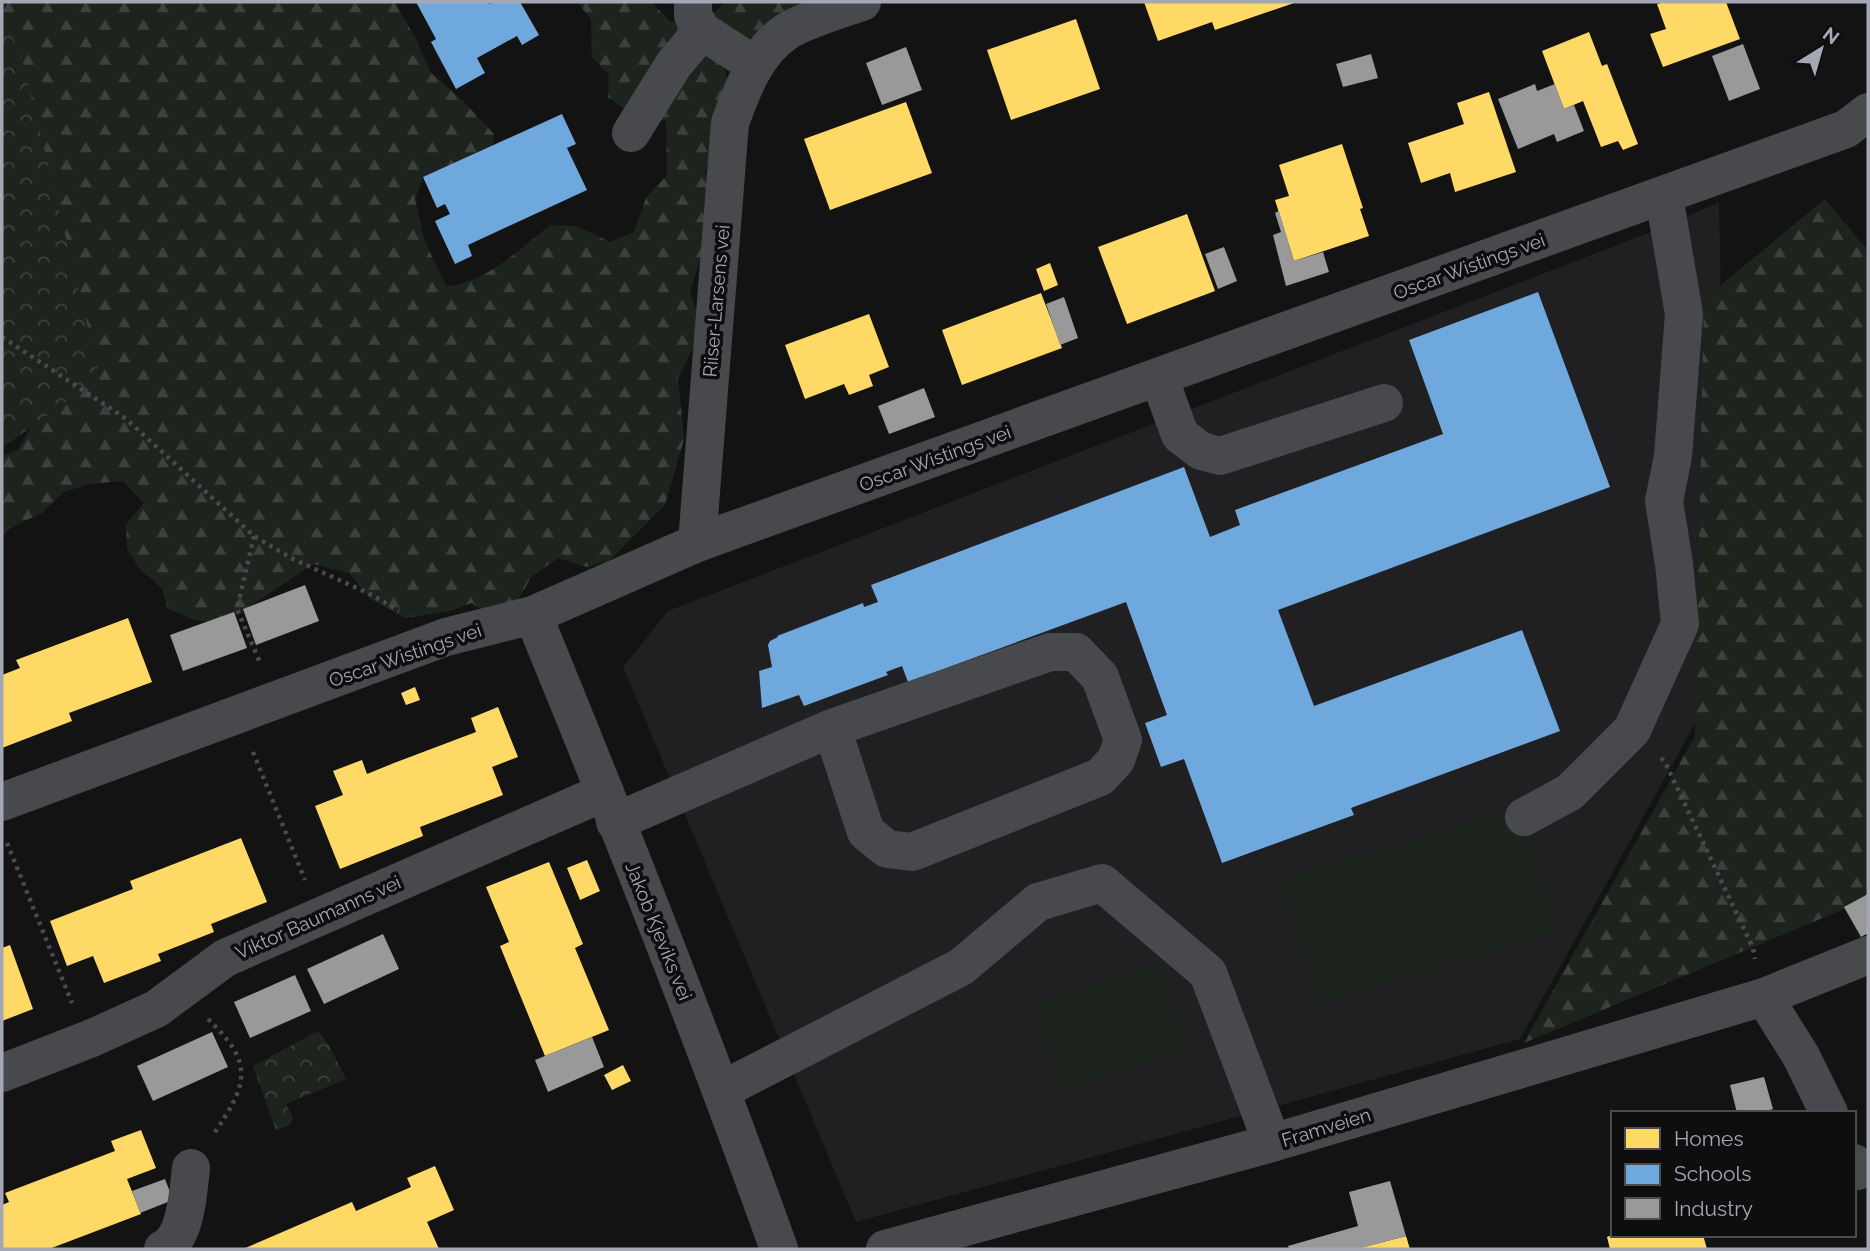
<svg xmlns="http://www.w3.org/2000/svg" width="1870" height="1251" viewBox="0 0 1870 1251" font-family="Raleway,sans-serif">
  <defs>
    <pattern id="forest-firs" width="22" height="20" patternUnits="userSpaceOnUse" patternTransform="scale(1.75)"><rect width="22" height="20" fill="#1d241e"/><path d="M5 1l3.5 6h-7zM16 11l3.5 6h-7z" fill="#3b413c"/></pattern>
    <pattern id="park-crowns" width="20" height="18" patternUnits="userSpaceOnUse" patternTransform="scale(1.75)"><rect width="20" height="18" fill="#1d241e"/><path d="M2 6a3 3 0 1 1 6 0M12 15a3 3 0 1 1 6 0" fill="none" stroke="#3b413c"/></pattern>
  </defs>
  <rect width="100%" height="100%" fill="#131314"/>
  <!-- built -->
  <polygon fill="#202022" points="1719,202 1727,612 1721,677 1520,1039 856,1222 623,667 668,611 1669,225"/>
  <!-- forest -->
  <g fill="url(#forest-firs)">
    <path d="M2,2h393l22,39 14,32 31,27 32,34 -2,23 -37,7 -31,12 -9,23 10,43 22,45c44,-8 69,-35 103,-62l27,1 33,16 24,-10 12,-34 21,-23 -1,-54 -31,-5 -27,-19 1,-22 -17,-18 -1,-38 -14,-17h74l19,19 25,9 31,-28h158l-25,8 -96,23 -25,10 -14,23 8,36 -6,23 -21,47 12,31 -27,89 13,36 -25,50 6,61 -19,66 -55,55 -23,7 -29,-9 -26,18 -16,27 -26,13 -18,-13 -22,8 -45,7 -35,-19 -21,-26 -36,-9 -89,60 -29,-4 -27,-11 -6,-20 -23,-21 -12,-19 -1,-25 18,-21 -21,-22 -34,3 -25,8 -22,21 -34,16 -6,8v-81l16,-6 16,-28 -32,-371z"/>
    <polygon points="1825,199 1868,251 1868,899 1524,1043 1695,736 1704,299"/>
  </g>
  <!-- park -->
  <g fill="url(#park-crowns)">
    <polygon points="2,13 22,59 100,377 2,448"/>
    <polygon points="318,1031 329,1045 346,1079 286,1104 293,1117 290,1125 276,1130 253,1066"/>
  </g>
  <!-- pitch -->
  <g fill="#1d241e">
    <polygon points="1519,806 1558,931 1321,1004 1282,879"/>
    <polygon points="1161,962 1188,1049 1059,1090 1031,1003"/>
  </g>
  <!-- homes -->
  <g fill="#ffd966">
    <polygon points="1144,2 1297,2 1215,30 1212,22 1158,41"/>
    <polygon points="1665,2 1726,2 1740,39 1663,67 1650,34 1666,29 1657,4"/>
    <polygon points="1076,19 1100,89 1011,120 987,50"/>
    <polygon points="1589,32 1602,66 1607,64 1638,144 1623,150 1618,141 1601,147 1583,101 1564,109 1542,51"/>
    <polygon points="1489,92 1516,172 1455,192 1450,173 1421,183 1408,143 1464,124 1457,103"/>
    <polygon points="906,102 932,173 830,210 804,139"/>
    <polygon points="1342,144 1363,208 1360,209 1369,236 1294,261 1275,200 1289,196 1279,165"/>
    <polygon points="1187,214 1215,291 1127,324 1098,247"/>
    <polygon points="1050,263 1058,285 1044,291 1036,269"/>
    <polygon points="1041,293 1062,348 962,385 942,330"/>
    <polygon points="869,314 889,367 869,375 873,386 849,395 844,384 805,399 785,345"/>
    <polygon points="128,618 152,682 69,713 72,721 2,748 2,675 20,668 16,660"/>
    <polygon points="415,687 420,700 406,705 401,693"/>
    <polygon points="498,707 518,757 492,767 503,795 420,827 423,836 340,869 315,806 343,795 333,771 362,760 367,774 394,763 476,732 471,718"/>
    <polygon points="241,838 267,902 211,924 214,932 158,954 161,961 104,983 93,956 67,966 50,921 133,889 130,881"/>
    <polygon points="587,860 600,891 580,900 567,868"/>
    <polygon points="549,862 583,944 575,948 609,1030 545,1056 500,946 509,942 486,887"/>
    <polygon points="10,945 33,1009 2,1021 2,948"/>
    <polygon points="623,1065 631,1081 612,1090 604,1075"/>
    <polygon points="141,1130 156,1168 127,1179 141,1214 49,1249 2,1249 2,1205 9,1202 5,1193 115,1151 111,1141"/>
    <polygon points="435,1166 454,1210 427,1222 439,1249 243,1249 352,1202 356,1211 411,1187 407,1178"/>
    <polygon points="1612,1235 1703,1235 1707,1249 1610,1249 1607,1237"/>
    <polygon points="1406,1236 1410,1249 1360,1249 1360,1248"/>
  </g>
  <!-- schools -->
  <g fill="#6fa8dc">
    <polygon points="416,2 488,2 489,4 494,2 520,2 539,35 522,45 517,36 477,58 485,73 456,89 431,42 436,39"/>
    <polygon points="562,114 576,144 567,148 587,190 468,245 472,256 455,264 435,221 450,214 445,204 437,208 423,177"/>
    <polygon points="1538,292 1610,487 1278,610 1314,706 1522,630 1560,731 1351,808 1354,815 1222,863 1184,759 1161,767 1145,723 1167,715 1126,602 908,682 902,666 886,672 888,675 804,706 799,695 762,708 759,671 772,667 768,645 770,641 778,637 777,636 863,603 864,607 878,602 871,585 1184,467 1210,537 1240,525 1235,510 1443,434 1409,340"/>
  </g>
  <!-- industry -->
  <g fill="#999">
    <polygon points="1743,44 1760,89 1729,101 1712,56"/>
    <polygon points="906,47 922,90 882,105 866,63"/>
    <polygon points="1371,54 1378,78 1343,87 1336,64"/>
    <polygon points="1535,84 1537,91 1555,84 1564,109 1574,105 1584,131 1557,142 1554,134 1518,149 1498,99"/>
    <polygon points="1279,211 1294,261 1323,252 1329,272 1286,286 1273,235 1281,232 1275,213"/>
    <polygon points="1224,247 1237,281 1218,289 1205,254"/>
    <polygon points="1064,297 1078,338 1060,345 1046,304"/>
    <polygon points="924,388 935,417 889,434 878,406"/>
    <polygon points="305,585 319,621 256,645 243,609"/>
    <polygon points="234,612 247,648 183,671 170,635"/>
    <polygon points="1868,894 1868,933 1861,937 1844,907"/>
    <polygon points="383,934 399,969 324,1004 307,969"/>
    <polygon points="295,975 311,1011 250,1038 234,1002"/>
    <polygon points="212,1032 228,1067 153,1101 137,1066"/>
    <polygon points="592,1037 604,1067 548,1092 535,1060"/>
    <polygon points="1764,1077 1773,1109 1760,1113 1737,1113 1730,1085"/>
    <polygon points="165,1179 173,1200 140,1213 132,1191"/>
    <polygon points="1390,1181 1406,1236 1357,1249 1289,1249 1288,1246 1358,1226 1349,1192"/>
  </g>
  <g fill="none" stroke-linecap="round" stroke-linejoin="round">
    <!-- path -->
    <g stroke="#494a4f" stroke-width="4.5" stroke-dasharray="3.5 5" stroke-linecap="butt">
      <polyline points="2,337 125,418 254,536 291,558 372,595 399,611"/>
      <polyline points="254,536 237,609 261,665"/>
      <polyline points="253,752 305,880"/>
      <polyline points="1661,758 1665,762 1753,948 1755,959"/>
      <polyline points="7,843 72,1003"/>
      <path d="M208,1019c48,46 39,66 5,116"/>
    </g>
    <!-- minor -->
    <g stroke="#48494d" stroke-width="38">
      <polyline points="693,2 693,16 702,31 755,65"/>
      <polyline points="631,133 674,64 702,31"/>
      <polyline points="1159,377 1180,435 1201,451 1220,456 1384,403"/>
      <path d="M697,543l33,-420c12,-33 25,-70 56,-91 16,-11 56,-23 76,-30"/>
      <path d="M533,615c86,210 170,421 246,634"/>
      <polyline points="2,802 446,637 533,615 697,543 1846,129 1868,112"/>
      <polyline points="1524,817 1570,792 1632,730 1680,624 1674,564 1664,501 1673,456 1684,314 1664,196"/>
      <polyline points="615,822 832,728 1050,652 1076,652 1100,677 1123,740 1116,760 1100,777 912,852 887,849 866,832 832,728"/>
      <polyline points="1764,997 1801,1056 1829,1113"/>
      <polyline points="2,1073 92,1038 156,1009 225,958 605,792"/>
      <polyline points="722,1090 961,967 1038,902 1102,883 1208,973 1272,1143"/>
      <polyline points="1854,1163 1858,1171"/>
      <path d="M163,1249c24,-11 25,-58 28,-81"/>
      <polyline points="885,1249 1272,1143 1764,997 1868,955"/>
    </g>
  </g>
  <g text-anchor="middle" stroke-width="7" stroke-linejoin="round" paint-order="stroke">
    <!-- street labels -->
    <g font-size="19" fill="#a4a8b5" stroke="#0e0e0f">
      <text transform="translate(1469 266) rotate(-20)" y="7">Oscar Wistings vei</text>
      <text transform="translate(716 301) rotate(-85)" y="7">Riiser-Larsens vei</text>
      <text transform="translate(935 458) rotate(-20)" y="7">Oscar Wistings vei</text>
      <text transform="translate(405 655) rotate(-19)" y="7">Oscar Wistings vei</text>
      <text transform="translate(318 917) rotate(-24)" y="7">Viktor Baumanns vei</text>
      <text transform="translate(659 931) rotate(68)" y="7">Jakob Kjeviks vei</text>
      <text transform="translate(1326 1127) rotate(-17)" y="7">Framveien</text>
    </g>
  </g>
  <!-- border -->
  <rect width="1870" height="1251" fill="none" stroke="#a4a8b5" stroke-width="7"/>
  <!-- legend -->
  <rect x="1611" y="1111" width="245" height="126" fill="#0e0e0f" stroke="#4a4c51" stroke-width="2"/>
  <rect x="1625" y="1128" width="35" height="21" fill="#ffd966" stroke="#4a4c51" stroke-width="2"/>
  <text x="1674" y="1146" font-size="21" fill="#a4a8b5">Homes</text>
  <rect x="1625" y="1164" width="35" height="21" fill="#6fa8dc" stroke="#4a4c51" stroke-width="2"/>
  <text x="1674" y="1181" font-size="21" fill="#a4a8b5">Schools</text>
  <rect x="1625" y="1198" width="35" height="21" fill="#999999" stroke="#4a4c51" stroke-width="2"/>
  <text x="1674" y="1216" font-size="21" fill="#a4a8b5">Industry</text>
  <!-- north arrow -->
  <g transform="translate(1821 49) rotate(37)" stroke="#0e0e0f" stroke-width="5" paint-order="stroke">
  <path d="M0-5L12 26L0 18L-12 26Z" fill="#a4a8b5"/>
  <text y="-10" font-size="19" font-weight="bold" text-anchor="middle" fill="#a4a8b5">N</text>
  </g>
</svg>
